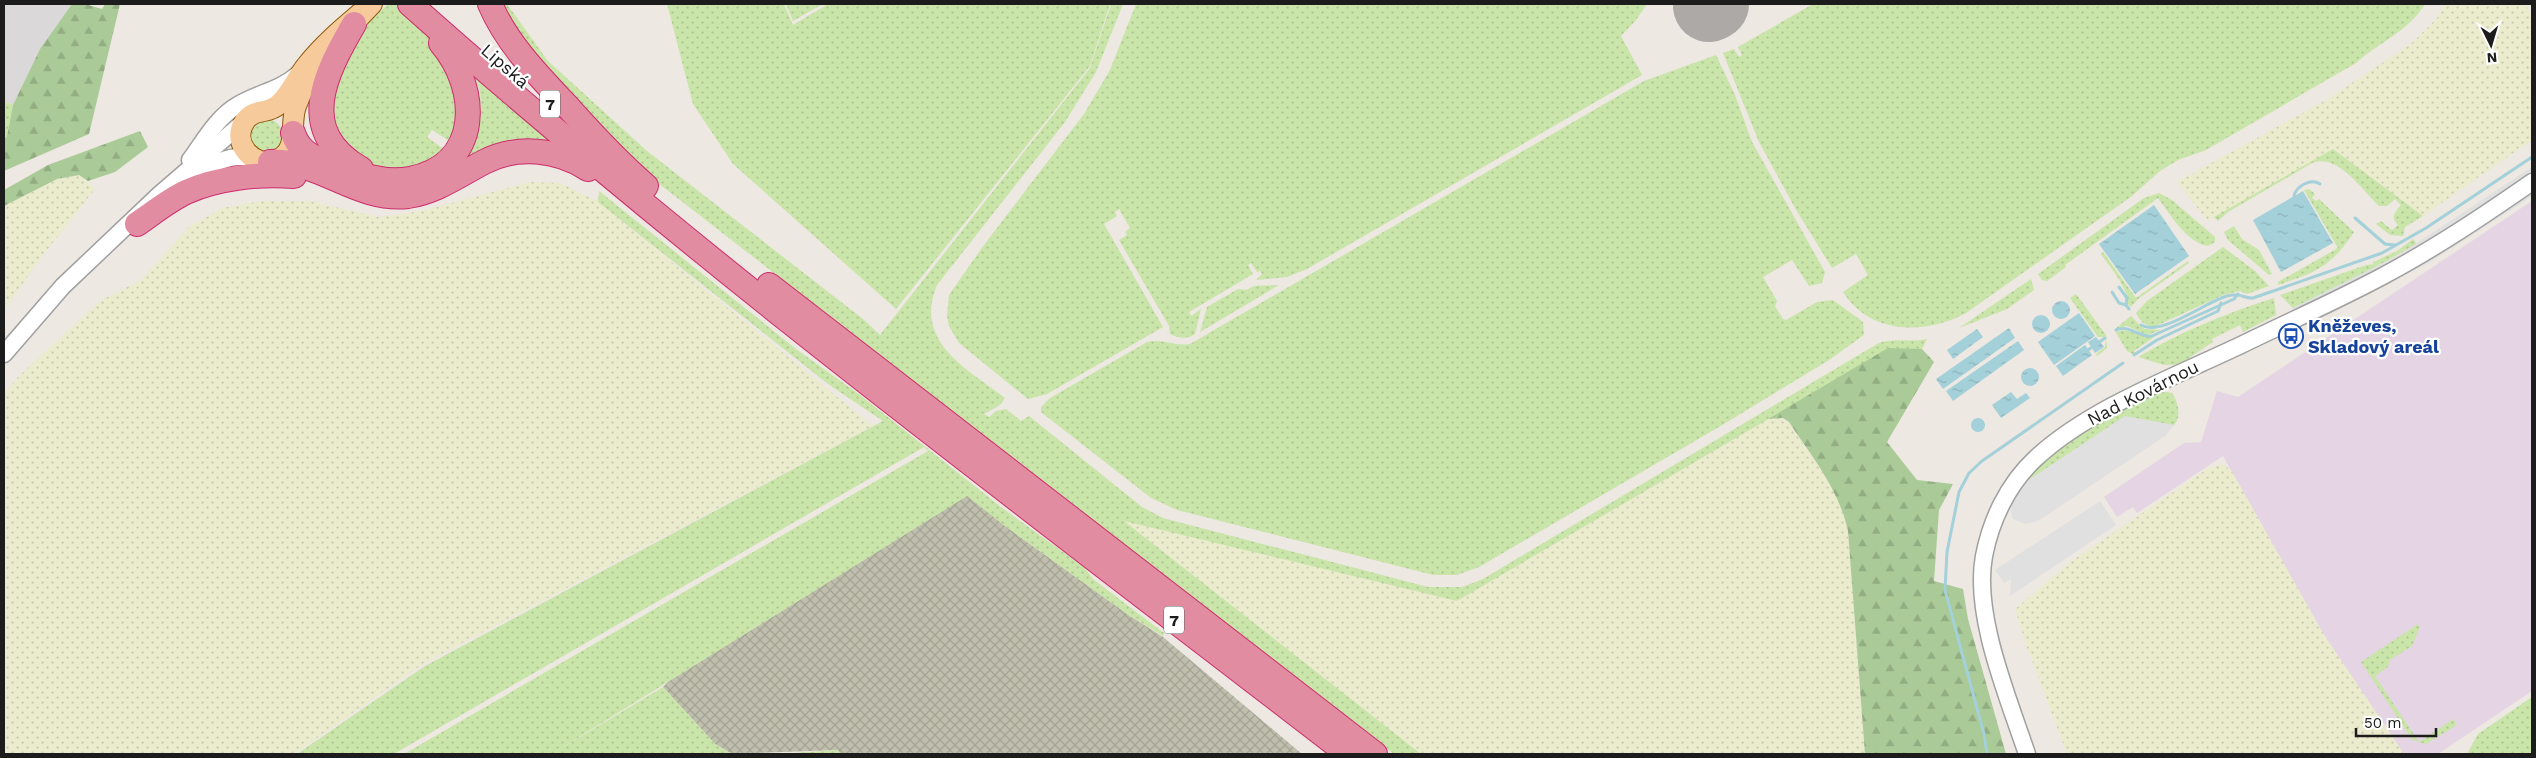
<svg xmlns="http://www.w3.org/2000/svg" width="2536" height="758" viewBox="0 0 2536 758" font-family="'Work Sans',sans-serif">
  <defs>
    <pattern id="construction-cross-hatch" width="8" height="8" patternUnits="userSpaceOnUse" patternTransform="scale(1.25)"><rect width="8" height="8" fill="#c0bfae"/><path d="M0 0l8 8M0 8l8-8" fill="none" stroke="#a4a495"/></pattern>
    <pattern id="farmland-dots" width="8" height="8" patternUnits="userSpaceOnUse" patternTransform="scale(1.25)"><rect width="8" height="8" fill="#ebebcd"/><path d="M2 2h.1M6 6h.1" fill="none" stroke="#c9c9af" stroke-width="1.8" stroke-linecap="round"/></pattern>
    <pattern id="grass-dots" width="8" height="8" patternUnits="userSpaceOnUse" patternTransform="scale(1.25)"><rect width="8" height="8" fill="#cae5a9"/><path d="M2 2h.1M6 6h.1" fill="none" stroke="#adc491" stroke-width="1.8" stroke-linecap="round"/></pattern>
    <pattern id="forest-firs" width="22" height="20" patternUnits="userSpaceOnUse" patternTransform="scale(1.25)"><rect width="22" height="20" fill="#aaca98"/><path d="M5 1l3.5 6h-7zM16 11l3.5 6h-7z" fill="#92ad82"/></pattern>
    <pattern id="water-ripples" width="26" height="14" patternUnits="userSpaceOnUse" patternTransform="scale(1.25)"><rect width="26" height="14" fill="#a3d0d9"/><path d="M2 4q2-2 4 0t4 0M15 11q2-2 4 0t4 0" fill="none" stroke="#8cb2ba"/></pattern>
  </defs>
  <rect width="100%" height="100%" fill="#ede8e1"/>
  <!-- residential -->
  <polygon fill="#dad8d9" points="4,4 72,4 40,49 13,105 4,101"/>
  <!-- industrial -->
  <polygon fill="#e5d4e3" points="2532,201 2532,691 2438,754 2404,754 2324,635 2223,456 2137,513 2133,507 2117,517 2104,497 2184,443 2201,442 2217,391 2238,397"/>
  <!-- construction -->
  <polygon fill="url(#construction-cross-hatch)" points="968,495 1005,526 1130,616 1163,637 1302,754 840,754 838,750 732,754 715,744 663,687 669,681"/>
  <!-- farmland -->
  <g fill="url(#farmland-dots)">
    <polygon points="2445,4 2525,4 2532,16 2532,140 2423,216 2333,149 2208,221 2177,182 2326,100 2412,43 2438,17"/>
    <polygon points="79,175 95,189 43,255 4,310 4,206 57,179"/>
    <polygon points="530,182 561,183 598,202 873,426 423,664 294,754 4,754 4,394 17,378 100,301 141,280 189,227 222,208 262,201 309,201 379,217 422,211"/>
    <polygon points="1776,417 1788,422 1836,492 1844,511 1848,531 1865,754 1421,754 1123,520 1457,601 1768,419"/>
    <polygon points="2222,464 2231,470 2324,635 2404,754 2067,754 2025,642 2015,609 2073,560 2207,469"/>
  </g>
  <!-- grass -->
  <g fill="url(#grass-dots)">
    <polygon points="388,4 397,4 433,38 464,93 451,142 432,130 427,137 445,150 429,162 410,169 383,169 364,162 335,132 330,87 363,28"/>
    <path d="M497,4h10l41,57 99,90 216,168 17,16 210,-267 21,-64h12l-27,68 -31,50 -128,163c-24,57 30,84 68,113l-5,7 -16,9 5,3 7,-6 10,-2 15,12 8,-5 113,91 21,11 265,69h34l21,-8 394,-235c16,-7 33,-1 50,-5l-5,10h-34l-431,252 -333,-80 297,233h-27l-754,-585 -108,-108z"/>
    <polygon points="667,4 784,4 793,25 828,4 1110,4 1090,66 896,309 733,164 693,104"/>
    <polygon points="786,4 823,4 793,21"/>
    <path d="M1136,4h511l-11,16 -15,16 21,39 -335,194 -20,8 -31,3 6,-6 -2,-3 -3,1 -6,-9 -3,2 5,9 -64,38 2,4 10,-7 -6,25c-8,6 -17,4 -25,0l-1,-8 -50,-86 8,-5 -2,-3 5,-4 -11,-19 -4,3 2,4 -13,8 59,103 -116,67 -19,5 -69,-56 -10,-17 -2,-10 2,-21 35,-50 100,-131 26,-44z"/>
    <path d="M1813,4h612c-17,28 -46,38 -69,59l-150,87 -28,10 -18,11 -28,25 -166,117c-40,22 -96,22 -123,-21l25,-17 -12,-21 -24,14 -37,-60 -36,-66 -36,-89 11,-4 5,8 3,-2 -4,-8z"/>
    <path d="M1716,55l19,40 17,47 73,130 -3,11 -13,3 -17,-26 -29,17 14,24 -2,5 8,13 3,1 31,-18 16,-2 30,22 1,13 -35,25 -105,64 -245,143 -22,8h-24l-256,-65 -26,-12 -110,-86v-5l9,-9 97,-56c15,-4 29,5 43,2l454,-263z"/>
    <path d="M473,73l83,69 -105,26c18,-29 42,-59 22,-95z"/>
    <polygon points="4,101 13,105 7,136 4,139"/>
    <circle cx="266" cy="136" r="17"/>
    <path d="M2333,149l90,67 -18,11 -2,9 -13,-1 -14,-11 5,-3 11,9 6,-5c-8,-8 -3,-13 3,-20l-6,-6 -8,7h-8c-17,-16 -41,-53 -67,-43l-84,49 -10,9 -4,-4z"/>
    <path d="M2309,189l6,5 -3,4 4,3 3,-2 35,33c-23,35 -38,40 -76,53v-3l60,-34 -34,-58z"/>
    <polygon points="599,191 796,349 860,395 1001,507 1085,568 1093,579 1164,633 1163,636 1130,616 1005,526 967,496 555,752 663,687 715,744 732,754 404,754 928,451 924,447 394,754 297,754 425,666 883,421 828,384 598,202"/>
    <path d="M2159,193l13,7 43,37v5l-7,4c-21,-3 -38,-32 -50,-48l-93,67 1,2 -19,14 -5,-1 -4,-6 106,-76z"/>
    <polygon points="2234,226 2242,239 2259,250 2272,274 2269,275 2228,240 2224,232"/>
    <polygon points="2413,239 2417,244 2368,271 2293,308 2280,295 2366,265 2374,264 2373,262 2397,251"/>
    <path d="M2223,247l32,24 14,15 -22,8 -7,-3 -17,4 -67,31c-11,1 -15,-4 -20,-13l11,-12z"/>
    <path d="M2103,252l33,46 52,-37 1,2 -51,36 -7,8 -3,-3c2,-14 -19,-38 -27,-50z"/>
    <polygon points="2031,279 2034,290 2007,309 1959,328"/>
    <polygon points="1279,285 1200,332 1207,307 1238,289 1246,290 1254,286"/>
    <polygon points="2076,294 2106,335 2107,348 2097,356 2096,354 2105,347 2106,339 2104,337 2098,337 2070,298"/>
    <path d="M2274,298l2,17 -33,17 -3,-7 -28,14 1,3 -27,18 1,4 -23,1 -26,-8c42,-25 89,-44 136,-59z"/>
    <path d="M2131,316l13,13 17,1 -14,5 -20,-9 -12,3 2,3c15,-6 24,10 40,3l-23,16 2,5 -9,-5 -12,-20v-2z"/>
    <path d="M2162,391l10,2c6,9 10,23 2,32l-149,58c34,-45 88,-67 137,-92z"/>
    <polygon points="2418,624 2420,627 2412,646 2390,660 2388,667 2375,676 2419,742 2453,719 2457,725 2426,744 2412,740 2361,662"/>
    <polygon points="2532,697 2532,754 2467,754 2478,734"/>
    <polygon points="838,750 840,754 778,754"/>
  </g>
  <!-- forest -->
  <g fill="url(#forest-firs)">
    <polygon points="72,4 85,4 102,9 105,4 120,4 89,134 4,171 4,139 7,136 13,105 40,49"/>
    <polygon points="140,131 148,147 115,172 88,181 79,175 57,179 4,206 4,190 48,165"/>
    <path d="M1888,348l34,1 12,13 -47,80 30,38 36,4 -14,26 -5,71 29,8 5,30 38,135h-141l-17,-223c-9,-42 -36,-74 -59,-109l-6,-4 -15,1z"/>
  </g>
  <!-- parking -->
  <g fill="#e0e0e0">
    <polygon points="2532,167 2532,174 2434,240 2295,313 2293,308 2397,256"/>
    <polygon points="2532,188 2532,196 2430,262 2316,321 2314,316"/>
    <polygon points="2125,416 2174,425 2165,436 2038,521 2025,524 2013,519 2010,506 2024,483"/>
    <polygon points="2100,501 2116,525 2010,596 2011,579 2004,583 1995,570"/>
  </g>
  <!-- water -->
  <g fill="url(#water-ripples)">
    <polygon points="2303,191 2333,243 2281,272 2253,220"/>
    <polygon points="2154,205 2189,256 2135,294 2099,244"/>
    <circle cx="2061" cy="310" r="9"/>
    <polygon points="2079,313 2095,336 2054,365 2038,342"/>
    <circle cx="2041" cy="324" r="9"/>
    <polygon points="2009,328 2015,338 1943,389 1936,379"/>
    <polygon points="1977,329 1983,337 1953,359 1947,350"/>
    <polygon points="2096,337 2104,347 2095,353 2088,342"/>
    <polygon points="2018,341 2024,350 1953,401 1946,391"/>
    <polygon points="2085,345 2092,355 2063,376 2056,366"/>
    <circle cx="2030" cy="377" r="9"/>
    <polygon points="2011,392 2017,399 2026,393 2030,398 2001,418 1992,405"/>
    <circle cx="1978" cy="425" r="7"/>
  </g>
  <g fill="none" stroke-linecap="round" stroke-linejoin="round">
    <!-- stream -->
    <g stroke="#a3d0d9" stroke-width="3">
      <path d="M2294,196c2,-10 17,-18 26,-12"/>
      <polyline points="2355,218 2385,244 2395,245"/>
      <polyline points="2119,287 2127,298 2126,305"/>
      <polyline points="2112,292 2119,303 2126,305 2129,309"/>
      <path d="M2141,325c20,12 64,-23 86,-29 15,-4 16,3 26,2l129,-45 44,-25 106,-71"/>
      <path d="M2116,330c14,-6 23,8 36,6l82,-37 4,-5"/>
      <polyline points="2088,350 2105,338"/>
      <polyline points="2134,355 2157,340 2218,311 2221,303"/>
      <polyline points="1987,754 1984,734 1945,590 1947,552 1959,492 1969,473 1982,461 2123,363"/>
    </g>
    <!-- runway -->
    <polyline stroke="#aca9a6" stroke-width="72" points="1709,6 1713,4"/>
    <defs>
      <g id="minor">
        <path d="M190,160c14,-19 27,-43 48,-55 20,-12 42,-15 59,-30"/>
        <path d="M190,178c19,-13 41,-26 64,-19"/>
        <polyline points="4,354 63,286 160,194 246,120"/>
        <path d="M2027,754c-19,-57 -54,-139 -43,-198 7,-36 24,-72 51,-97 53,-50 141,-83 206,-114 47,-23 95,-44 140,-68 53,-28 102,-61 151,-95"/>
      </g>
      <path id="major" d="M370,5c-22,19 -45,37 -63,60 -10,12 -17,30 -29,40 -10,9 -24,3 -33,16 -15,21 9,49 32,39 23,-10 12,-36 19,-54 15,-43 46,-70 76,-102"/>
      <g id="highway">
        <path d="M410,4c299,266 621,505 938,750"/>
        <path d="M490,4c17,40 49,72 78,103 25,28 50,55 78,79"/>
        <path d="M354,24c-29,50 -59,107 7,145"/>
        <path d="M293,133c6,20 22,25 40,32 24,9 51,19 77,14 72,-14 70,-90 31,-136"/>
        <path d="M270,162c49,-3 87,40 138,34 28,-4 51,-21 76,-34 33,-17 73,-13 104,7"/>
        <path d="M137,224c16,-11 32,-24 49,-32 31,-14 74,-19 108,-16"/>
        <polyline points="769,285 1375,754"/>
      </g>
    </defs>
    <!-- minor casing -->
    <use href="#minor" stroke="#a0a0a0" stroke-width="19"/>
    <!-- major casing -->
    <use href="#major" stroke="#8c5707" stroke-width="22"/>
    <!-- highway casing -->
    <use href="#highway" stroke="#cd2c6d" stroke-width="26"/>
    <!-- minor -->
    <use href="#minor" stroke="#fff" stroke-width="16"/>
    <!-- major -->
    <use href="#major" stroke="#f7ca9c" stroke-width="20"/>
    <!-- highway -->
    <use href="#highway" stroke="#e18ca1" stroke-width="24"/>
  </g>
  <!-- icons -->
  <defs>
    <symbol id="bus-ring" viewBox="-11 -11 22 22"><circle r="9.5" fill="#fff" stroke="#1a4fb4" stroke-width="1.5"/><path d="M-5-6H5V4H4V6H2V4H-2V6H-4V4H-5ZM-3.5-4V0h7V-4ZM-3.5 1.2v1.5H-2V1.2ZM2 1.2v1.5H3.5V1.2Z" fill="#1a4fb4"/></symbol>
  </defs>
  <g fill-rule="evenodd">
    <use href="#bus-ring" x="2277" y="322" width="28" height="28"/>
  </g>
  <g text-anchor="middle" stroke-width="4.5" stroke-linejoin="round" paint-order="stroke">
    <!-- shield labels -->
    <g fill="#fff" stroke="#606060" stroke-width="1">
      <rect x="540" y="90.5" width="20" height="27" rx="4"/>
      <rect x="1164" y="606.5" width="20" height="27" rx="4"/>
    </g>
    <g font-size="16" font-weight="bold" fill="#1c1c1c">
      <text x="550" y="110">7</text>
      <text x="1174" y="626">7</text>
    </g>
    <!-- street labels -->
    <g font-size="18" fill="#1c1c1c" stroke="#fff">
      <text transform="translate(505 66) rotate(41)" y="6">Lipská</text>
      <text transform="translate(2143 393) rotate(-27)" y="6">Nad Kovárnou</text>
    </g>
    <!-- transit labels -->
    <g font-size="18" font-weight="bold" fill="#164399" stroke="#fff" text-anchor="start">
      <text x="2308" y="332">Kněževes,<tspan x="2308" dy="21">Skladový areál</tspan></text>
    </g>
  </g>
  <!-- border -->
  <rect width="2536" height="758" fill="none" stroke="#1c1c1c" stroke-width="10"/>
  <!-- north arrow -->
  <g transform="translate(2491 45) rotate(175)" stroke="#ffffff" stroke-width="4" paint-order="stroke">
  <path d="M0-4L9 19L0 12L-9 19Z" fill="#1c1c1c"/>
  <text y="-8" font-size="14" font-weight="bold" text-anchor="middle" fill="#1c1c1c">N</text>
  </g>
  <!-- scale -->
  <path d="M2356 728v8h80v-8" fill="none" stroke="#1c1c1c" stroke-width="2.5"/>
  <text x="2364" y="728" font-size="15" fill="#1c1c1c" stroke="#ffffff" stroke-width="4" paint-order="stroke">50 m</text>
</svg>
